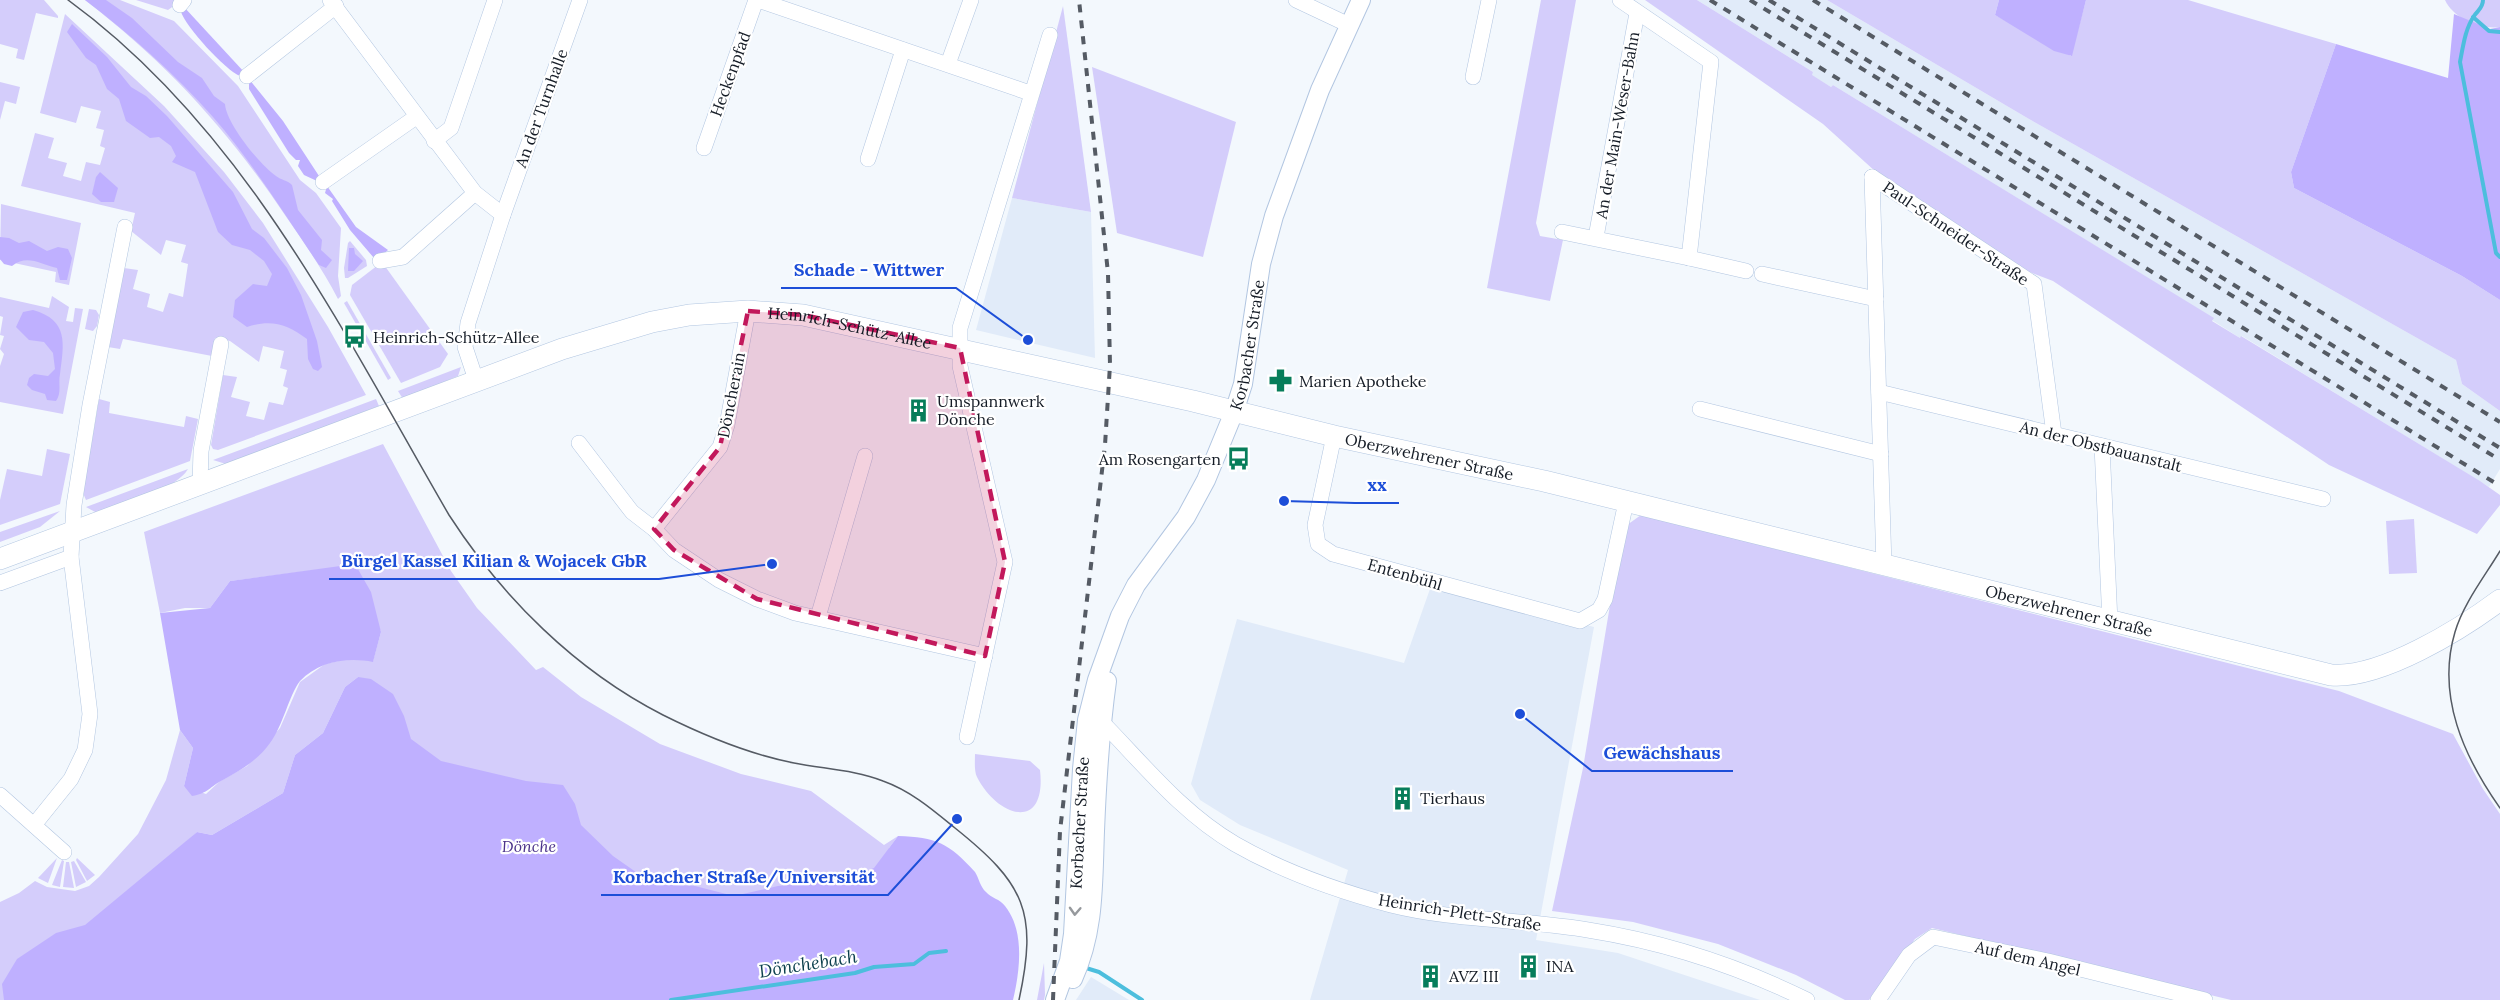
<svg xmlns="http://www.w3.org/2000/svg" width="2500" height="1000" viewBox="0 0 2500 1000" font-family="Lora,serif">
  <rect width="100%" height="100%" fill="#f3f8fd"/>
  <!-- built -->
  <g fill="#e1ebf9">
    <polygon points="1697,0 1827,0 2029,119 2456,360 2462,384 2500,411 2500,469 2489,487 2242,336 2240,338 2212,320 2213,318 1833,85 1831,87 1811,75 1813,72"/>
    <polygon points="1012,198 1091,212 1095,358 976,330"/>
    <polygon points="1431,586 1594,627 1536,940 1618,953 1760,1000 1310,1000 1348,870 1240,825 1200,800 1191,784 1237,619 1404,663"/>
    <polygon points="1091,977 1129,1000 1076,1000"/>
  </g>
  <!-- green -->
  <g fill="#d4cdfb" fill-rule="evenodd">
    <polygon points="0,0 44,0 58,16 58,18 36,13 24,60 16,58 18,49 0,44"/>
    <path d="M85,0h35l54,21 64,65 62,94 16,13 25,35 -3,48 3,20 -3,3c-15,-29 -33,-55 -51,-81 -59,-88 -118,-153 -202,-218z"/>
    <polygon points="136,0 176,0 179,2 168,10"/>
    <polygon points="1541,0 1576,0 1536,223 1540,236 1563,240 1550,301 1487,288"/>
    <polygon points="1645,0 1697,0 1813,72 1812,75 1831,87 1833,85 2214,318 2212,321 2240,338 2241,336 2480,481 2500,495 2500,505 2477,534 2329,465 2053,281 2016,267 1876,172 1823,124"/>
    <polygon points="1827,0 1999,0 1995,15 2071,56 2086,0 2188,0 2336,44 2291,172 2294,188 2462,276 2500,300 2500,411 2462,384 2456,360 2029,119"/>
    <path d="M2445,0h55v27c-20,3 -47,-9 -55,-27z"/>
    <polygon points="1063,6 1091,212 1012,198"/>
    <polygon points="65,14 164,106 224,172 263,223 328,327 366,395 218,450 213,449 211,445 223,375 237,377 231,397 250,402 246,416 264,420 269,402 283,405 288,388 283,386 287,370 280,368 284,351 263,346 259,362 230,341 215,338 212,356 123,339 120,349 108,347 124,268 138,270 133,289 150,294 147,307 163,312 169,293 183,297 188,264 181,262 186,245 166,240 161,255 131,231 135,213 21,186 35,133 54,138 48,158 67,163 63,176 81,181 86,162 100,165 105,148 100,146 104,130 96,128 101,111 81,106 76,123 40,113"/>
    <polygon points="1092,67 1236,122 1203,257 1117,233"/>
    <polygon points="0,82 20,87 16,104 5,101 0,120"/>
    <polygon points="1,204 81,223 69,285 55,282 56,272 0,260"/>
    <polygon points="350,241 366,260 367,266 348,278 345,278 344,268 348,243"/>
    <polygon points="382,262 448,354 440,367 401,383 350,295 352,285"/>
    <polygon points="52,296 69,307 66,321 73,322 75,308 83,309 63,414 0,402 0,366 4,354 0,349 4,336 0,335 3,317 0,316 0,297 49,308"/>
    <polygon points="347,301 391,378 388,380 344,303"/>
    <polygon points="89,309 96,310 99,315 97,326 93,331 85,329"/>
    <polygon points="461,367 458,376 403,399 398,391"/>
    <polygon points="99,399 110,402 109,413 184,427 186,416 198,419 190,461 86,500 83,493"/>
    <polygon points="376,399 379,406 226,464 213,460"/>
    <path d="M383,444l68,127 26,37 59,62 7,-3 38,30 79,47 81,30 70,17 73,54 14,-9 -9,12 89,152h-978v-98l19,-9 16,-12 12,6 28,4 14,-5 10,-9 39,-43 28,-54 14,-50 13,18 -9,38 22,8 13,-12 28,-16 33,-38 20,-46 25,-18 27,-6 21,3 8,-29 -26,-67 -125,16 -20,27h-25l-25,5 -16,-81zM358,677l11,86 -201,95 29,-26 15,3 71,-42 12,-38 28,-22 22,-46z"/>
    <polygon points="47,449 70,454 60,504 0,525 0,500 7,469 42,476"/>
    <path d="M188,469c-13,22 -66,34 -91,44l-11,-6z"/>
    <polygon points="60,511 40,527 0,542 0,532"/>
    <polygon points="1641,515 2339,691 2453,734 2483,789 2500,814 2500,1000 2231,1000 1932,928 1915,939 1869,1000 1845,1000 1796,975 1718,944 1633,922 1552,911 1583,768 1613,587 1627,525"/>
    <polygon points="2414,519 2417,573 2389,574 2386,521"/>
    <path d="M975,754l55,7 10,9c7,62 -42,48 -63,7 -3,-6 -2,-16 -2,-23z"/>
    <polygon points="57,858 48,883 38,878"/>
    <polygon points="77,858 95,875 87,881 76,860"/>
    <polygon points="62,860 64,861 60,887 52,885"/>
    <polygon points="74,861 86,882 76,887 71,862"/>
    <polygon points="66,862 69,862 74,888 63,887"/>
    <polygon points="1044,963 1045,995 1044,1000 1037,1000"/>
  </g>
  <!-- forest -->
  <g fill="#bfb0ff">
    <path d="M85,0h21l26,18 46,44 24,16 12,18 11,8c1,19 35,61 51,72 5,4 11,4 16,9l6,25 24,30 -1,10 11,10 -6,8 -7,-3c-34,-50 -66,-102 -106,-148 -38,-43 -82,-82 -128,-117z"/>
    <polygon points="1999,0 2086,0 2072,56 2054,51 1995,15"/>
    <path d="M184,7l61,66 -5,3c-15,-6 -54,-49 -59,-64z"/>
    <polygon points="2454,14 2490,29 2500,27 2500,300 2462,276 2294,188 2291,172 2336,44 2448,78"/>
    <path d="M72,24l35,33 24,30 15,9 21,20 66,76 19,37 12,9 23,30 14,27 16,46 5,26 -4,4 -5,-2 -5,-10 -1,-20c-20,-15 -36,-20 -60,-12l-14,-10 2,-17 18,-16 14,2 5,-12 -8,-13 -14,-11 -18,-5 -14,-13 -23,-60 -23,-10 4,-6 -5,-10 -12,-9 -9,1 -24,-17 -7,-22 -12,-10 -11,-24 -10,-7 -19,-26z"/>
    <polygon points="249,79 283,121 319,176 317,181 304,175 298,166 300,160 296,160 289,153 249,89"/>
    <polygon points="100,172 118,188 114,202 101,202 92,194 96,177"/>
    <polygon points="327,186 356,227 388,250 379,258 374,258 350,230 332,201 333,199 325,193"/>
    <path d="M0,237l9,1 10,5 10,-2 18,10 11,-4 10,2 4,9 -5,22h-7l-3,-12c-17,-4 -30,-14 -45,-2l-8,-2 -4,-5z"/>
    <polygon points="349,248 354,248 355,254 363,261 354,271 348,271"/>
    <path d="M33,310c36,10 31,34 27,64 -2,10 2,18 -4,27l-9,-1 -2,-6 -13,-4 -5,-5 2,-7 5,-4 14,2 7,-7 -2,-16 -9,-11 -15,-2 -13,-13 7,-15z"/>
    <path d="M355,564l16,28 10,40 -8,30c-25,-5 -54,-1 -73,19 -11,14 -17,45 -30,62 -12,17 -29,27 -47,37 -14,7 -14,13 -31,16l-8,-10 9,-38 -13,-18 -20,-117 50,-5 20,-27z"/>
    <path d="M358,677l13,2 22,15 11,22 7,23 30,22 85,20 37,4 12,19 6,21 32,31 40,28 42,2 39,10 44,-10 68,-7 28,-11 24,-32c38,1 51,7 77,36 4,6 5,15 11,20 5,6 14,7 19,14 20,25 15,64 8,94h-1009l-2,-16 15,-25 39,-26 29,-8 112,-93 15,3 71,-42 12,-38 28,-22 22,-46z"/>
  </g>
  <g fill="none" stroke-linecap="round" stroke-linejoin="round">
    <!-- stream -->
    <g stroke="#4cbedd" stroke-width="4">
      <path d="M2483,0c0,8 -5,10 -9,16 -9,13 -11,31 -14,46l36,191 4,4"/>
      <polyline points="2473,17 2489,31 2500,32"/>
      <polyline points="1086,968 1099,972 1142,1000"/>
      <polyline points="671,1000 855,973 874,967 914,964 929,953 946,951"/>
    </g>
    <defs>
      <g id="minor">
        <polyline points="330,0 475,193 503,215"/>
        <polyline points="758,0 1030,93"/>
        <polyline points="1296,0 1349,25"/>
        <polyline points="180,5 184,0"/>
        <polyline points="948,64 971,0"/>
        <polyline points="247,76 336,6"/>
        <polyline points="1473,77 1489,0"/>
        <polyline points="434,141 451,128 495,0"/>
        <polyline points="704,148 756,0"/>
        <polyline points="868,159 903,50"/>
        <polyline points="1872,177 1884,566"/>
        <polyline points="1872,177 2034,284 2054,434"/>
        <polyline points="323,182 416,117"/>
        <polyline points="1562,232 1689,258 1711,62 1620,0"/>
        <polyline points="1596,237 1637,13"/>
        <polyline points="1689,258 1746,271"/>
        <polyline points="380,261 403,257 475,193"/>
        <polyline points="1762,274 1876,299"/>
        <polyline points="476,380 465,347 468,323 503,215 580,0"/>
        <polyline points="1879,392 2323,499"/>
        <polyline points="1700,409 1881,454"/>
        <polyline points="1334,436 1315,525 1318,544 1333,554 1580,621 1599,610 1605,599 1626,502"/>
        <polyline points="579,443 632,512 654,529 674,550 719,580 757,599 795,613 985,656"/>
        <polyline points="2102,446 2110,622"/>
        <polyline points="200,484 201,451 221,344"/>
        <polyline points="654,529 720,447 727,425 748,311"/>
        <polyline points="0,583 71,557"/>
        <polyline points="818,617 865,456"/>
        <path d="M1096,721l6,1c42,43 80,91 133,122 47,27 103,47 156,61 64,16 132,14 197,25 76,12 150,36 219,70"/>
        <polyline points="967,737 1005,562 960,366 960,328 1050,35"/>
        <polyline points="0,795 64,852"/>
        <polyline points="34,825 71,779 85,750 90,714 71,557 74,505 90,405 125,227"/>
        <polyline points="1878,1000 1909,955 1933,937 2048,961 2205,1000"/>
      </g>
      <g id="tertiary">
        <path d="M1073,979c22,-48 20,-96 22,-148 2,-50 5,-100 12,-150"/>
        <path id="s1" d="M1055,1000l14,-39 4,-27 9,-165 5,-49 10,-40 23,-64 16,-31 50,-68 20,-37 28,-68 9,-28 18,-120 13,-48 46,-126 41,-90"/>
      </g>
      <g id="secondary">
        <path id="s2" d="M0,559l562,-210 90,-27 37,-7 59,-4 55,4 390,86 141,35 210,45 787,194c50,4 130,-46 169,-75"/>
      </g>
    </defs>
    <!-- minor casing -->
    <use href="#minor" stroke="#b2c6e1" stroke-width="16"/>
    <!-- tertiary casing -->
    <use href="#tertiary" stroke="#b2c6e1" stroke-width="20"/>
    <!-- secondary casing -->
    <use href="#secondary" stroke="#b2c6e1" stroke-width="22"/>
    <!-- minor -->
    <use href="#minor" stroke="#fff" stroke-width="15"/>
    <!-- tertiary -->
    <use href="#tertiary" stroke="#fff" stroke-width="18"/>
    <!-- secondary -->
    <use href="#secondary" stroke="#fff" stroke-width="21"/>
    <!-- tram -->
    <g stroke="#555b64" stroke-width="1.5">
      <path d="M68,0c177,129 274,331 381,515 53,82 126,155 214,200 42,21 85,39 131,48 30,6 61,7 89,18 28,10 50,29 72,47 70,56 83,84 64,172"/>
      <path d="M2500,551c-15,25 -37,53 -45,81 -19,64 9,125 45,176"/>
    </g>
    <!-- rail -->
    <g stroke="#555b64" stroke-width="4" stroke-dasharray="8 8" stroke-linecap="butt">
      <polyline points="1710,0 2500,486"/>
      <polyline points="1750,0 2500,460"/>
      <polyline points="1769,0 2500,448"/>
      <polyline points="1813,0 2500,422"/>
      <polyline points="1053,1000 1060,831 1105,445 1110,365 1108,273 1079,0"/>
    </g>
  </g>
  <!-- one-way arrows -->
  <defs><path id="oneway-chevron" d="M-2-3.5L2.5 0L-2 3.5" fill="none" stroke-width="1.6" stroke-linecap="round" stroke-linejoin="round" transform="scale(1.5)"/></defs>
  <use stroke="#96999d" href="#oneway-chevron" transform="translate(1075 911) rotate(93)"/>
  <!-- marked area -->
  <path fill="#c2185b" fill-opacity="0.2" stroke="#c2185b" stroke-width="4.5" stroke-dasharray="12 8" stroke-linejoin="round" d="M748,311l55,4 157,33 45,214 -20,94 -228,-57 -83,-49 -20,-21 66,-82z"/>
  <!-- icons -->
  <defs>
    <symbol id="bus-bare" viewBox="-9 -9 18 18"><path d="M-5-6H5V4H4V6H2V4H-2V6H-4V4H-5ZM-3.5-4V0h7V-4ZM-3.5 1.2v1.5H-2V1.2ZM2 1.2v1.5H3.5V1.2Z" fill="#077d5a" stroke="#fff" stroke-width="2.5" paint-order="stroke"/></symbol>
    <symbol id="pharmacy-bare" viewBox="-9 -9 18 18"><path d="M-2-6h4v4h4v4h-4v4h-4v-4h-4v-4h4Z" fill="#077d5a" stroke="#fff" stroke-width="2.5" paint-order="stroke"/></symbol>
    <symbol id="building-bare" viewBox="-9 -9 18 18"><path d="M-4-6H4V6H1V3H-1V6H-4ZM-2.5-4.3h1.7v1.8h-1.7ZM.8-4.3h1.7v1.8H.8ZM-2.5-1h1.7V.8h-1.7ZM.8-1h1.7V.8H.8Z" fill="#077d5a" stroke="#fff" stroke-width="2.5" paint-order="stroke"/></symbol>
  </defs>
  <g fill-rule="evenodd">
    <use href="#bus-bare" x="338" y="320" width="33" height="33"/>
    <use href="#pharmacy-bare" x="1264" y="364" width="33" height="33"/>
    <use href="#building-bare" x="902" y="394" width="33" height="33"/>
    <use href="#bus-bare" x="1222" y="442" width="33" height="33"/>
    <use href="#building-bare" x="1386" y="782" width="33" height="33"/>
    <use href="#building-bare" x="1512" y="950" width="33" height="33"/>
    <use href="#building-bare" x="1414" y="960" width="33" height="33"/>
  </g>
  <g text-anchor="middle" stroke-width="4.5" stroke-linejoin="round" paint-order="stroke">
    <!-- street labels -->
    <g font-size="16" fill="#151c26" stroke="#fff">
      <text transform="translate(730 74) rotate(-70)" y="6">Heckenpfad</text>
      <text transform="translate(541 108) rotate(-70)" y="6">An der Turnhalle</text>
      <text transform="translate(1617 125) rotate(-80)" y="6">An der Main-Weser-Bahn</text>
      <text transform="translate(1956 233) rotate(34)" y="6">Paul-Schneider-Straße</text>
      <text dy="6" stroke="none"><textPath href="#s2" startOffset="894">Heinrich-Schütz-Allee</textPath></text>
      <text dy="6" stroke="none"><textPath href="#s1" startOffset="696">Korbacher Straße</textPath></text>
      <text transform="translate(731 395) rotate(-79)" y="6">Döncherain</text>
      <text transform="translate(2101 446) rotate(14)" y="6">An der Obstbauanstalt</text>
      <text dy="6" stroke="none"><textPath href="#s2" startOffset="1488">Oberzwehrener Straße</textPath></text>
      <text transform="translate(1405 574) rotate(16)" y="6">Entenbühl</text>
      <text dy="6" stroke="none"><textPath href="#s2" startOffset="2146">Oberzwehrener Straße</textPath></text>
      <text dy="6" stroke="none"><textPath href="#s1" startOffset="180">Korbacher Straße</textPath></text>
      <text transform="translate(1460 912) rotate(9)" y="6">Heinrich-Plett-Straße</text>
      <text transform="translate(2028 958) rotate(13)" y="6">Auf dem Angel</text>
    </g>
    <!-- poi labels -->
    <g font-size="16" fill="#151c26" stroke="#fff" text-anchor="start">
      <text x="373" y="343">Heinrich-Schütz-Allee</text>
      <text x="1299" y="387">Marien Apotheke</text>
      <text x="937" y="407">Umspannwerk<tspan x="937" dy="18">Dönche</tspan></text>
      <text x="1221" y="465" text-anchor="end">Am Rosengarten</text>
      <text x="1420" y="804">Tierhaus</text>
      <text x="1546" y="972">INA</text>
      <text x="1449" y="982">AVZ III</text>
    </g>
    <!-- park labels -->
    <g font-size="16" font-style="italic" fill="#4b328a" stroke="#fff">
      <text x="529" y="852">Dönche</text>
    </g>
    <!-- water labels -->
    <g font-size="18" font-style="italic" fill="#0b3f4c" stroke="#fff">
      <text transform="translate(808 964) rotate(-9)" y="6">Dönchebach</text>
    </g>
  </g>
  <!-- callouts -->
  <path fill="none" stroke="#1d4ed8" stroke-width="2" d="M1028 340L956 288H781M1284 501L1355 503H1399M772 564L659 579H329M1520 714L1592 771H1733M957 819L888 895H601"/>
  <g fill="#1d4ed8" stroke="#fff" stroke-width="2">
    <circle cx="1028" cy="340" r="6"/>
    <circle cx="1284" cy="501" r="6"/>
    <circle cx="772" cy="564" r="6"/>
    <circle cx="1520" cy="714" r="6"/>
    <circle cx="957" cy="819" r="6"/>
  </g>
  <g font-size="18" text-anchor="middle" font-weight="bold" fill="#1d4ed8" stroke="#fff" stroke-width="4.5" stroke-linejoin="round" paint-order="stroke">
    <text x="869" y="276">Schade - Wittwer</text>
    <text x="1377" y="491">xx</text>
    <text x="494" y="567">Bürgel Kassel Kilian &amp; Wojacek GbR</text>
    <text x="1662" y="759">Gewächshaus</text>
    <text x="744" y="883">Korbacher Straße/Universität</text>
  </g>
</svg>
